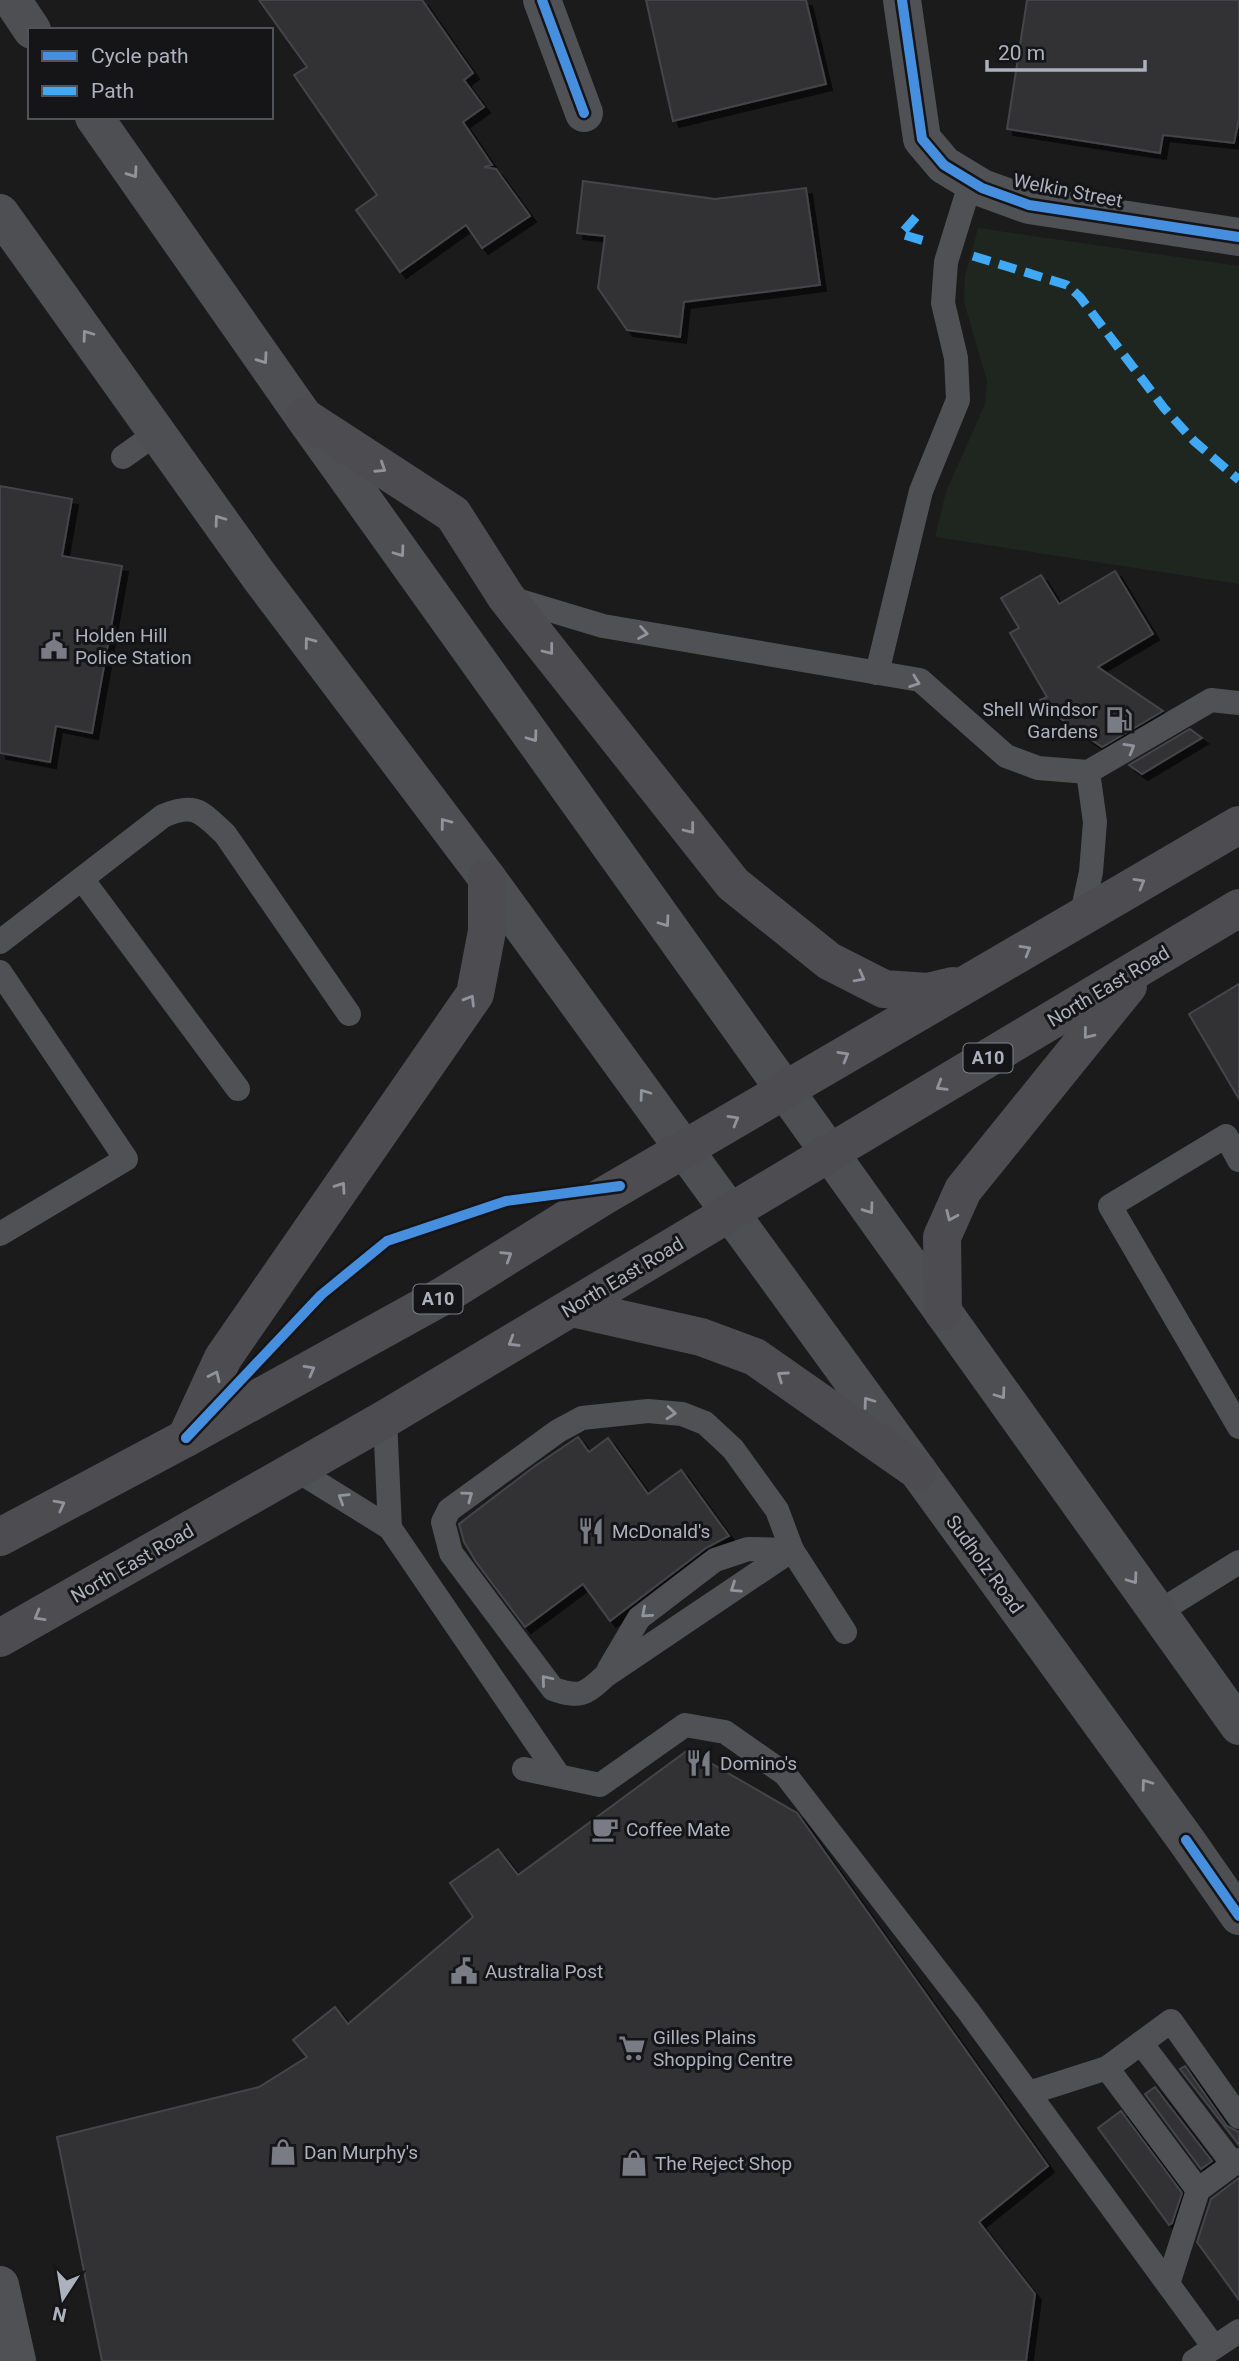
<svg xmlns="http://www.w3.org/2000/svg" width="1239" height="2361" viewBox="0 0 1239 2361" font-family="Roboto,sans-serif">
  <defs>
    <filter id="shadow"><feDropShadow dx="6" dy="6" stdDeviation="0" flood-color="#0009"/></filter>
  </defs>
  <rect width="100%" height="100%" fill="#1b1b1c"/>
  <!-- green -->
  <polygon fill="#1f2620" points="978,228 1239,266 1239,584 935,537 946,492 985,404 987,381 964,302 965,276"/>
  <!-- building -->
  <g fill="#333334" stroke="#444548" stroke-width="2" filter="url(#shadow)">
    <polygon points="259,0 422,0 473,73 464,80 484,107 463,122 492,165 484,167 496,169 530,216 482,248 466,225 400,272 356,210 377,195 294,75 307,67"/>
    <polygon points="646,0 806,0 826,84 673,121"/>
    <polygon points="1027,0 1239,0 1239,119 1234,143 1163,135 1160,153 1007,129"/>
    <polygon points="583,181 715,199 806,188 820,285 684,302 680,337 627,330 598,288 605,236 577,233"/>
    <polygon points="0,486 72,499 62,556 122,566 92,733 56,726 50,762 0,753"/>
    <polygon points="1115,571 1153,634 1098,667 1163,711 1102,747 1036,702 1047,697 1010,633 1019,628 1001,598 1041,575 1059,604"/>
    <polygon points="1190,729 1202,738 1142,774 1129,765"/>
    <polygon points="1239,984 1239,1099 1189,1014"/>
    <polygon points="578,1437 589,1452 608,1438 648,1494 681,1470 729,1536 706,1548 610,1621 583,1584 525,1627 476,1562 464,1542 459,1524 535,1466"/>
    <polygon points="688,1750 797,1813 1048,2166 979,2222 1035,2294 1026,2361 102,2361 57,2137 259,2087 307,2057 293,2040 335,2007 348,2024 473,1917 450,1883 498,1849 518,1875"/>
    <polygon points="1185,2066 1227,2126 1239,2132 1239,2145 1180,2069"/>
    <polygon points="1155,2087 1212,2161 1201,2169 1145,2094"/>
    <polygon points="1121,2111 1182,2193 1172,2223 1169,2225 1098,2128"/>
    <polygon points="1239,2178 1239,2300 1197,2242 1211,2199"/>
  </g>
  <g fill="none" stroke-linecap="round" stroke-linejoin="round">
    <!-- lane -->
    <g stroke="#4f5155" stroke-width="24">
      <polyline points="123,457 157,433"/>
      <polyline points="510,598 603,626 920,680 1006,756 1038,768 1088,772 1211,700 1239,703"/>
      <polyline points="877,673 921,491 958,400 956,358 943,303 946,262 971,181"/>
      <polyline points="82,879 238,1089"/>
      <polyline points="1081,918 1091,872 1095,822 1088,772"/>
      <path d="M0,942l163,-126c33,-14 38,-4 62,18l124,180"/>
      <polyline points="0,972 126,1159 0,1234"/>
      <polyline points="1239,1160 1226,1136 1110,1206 1239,1427"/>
      <polyline points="385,1419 390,1528"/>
      <polyline points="295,1469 390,1528 559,1776"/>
      <path d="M792,1550l-187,126c-20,19 -25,22 -52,13l-102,-136 -8,-31 6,-12 109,-79 24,-13 66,-7 34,3 23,9 28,26 44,61 15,40 53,82"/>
      <polyline points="1157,1613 1239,1562"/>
      <polyline points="609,1669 639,1618 715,1560 748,1549 792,1550"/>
      <polyline points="524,1769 600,1785 685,1725 725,1732 785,1774 969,2012 1214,2347"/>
      <polyline points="1141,2043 1171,2021 1239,2117"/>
      <polyline points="1107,2068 1141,2043 1233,2164"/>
      <polyline points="1029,2093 1107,2068 1198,2190"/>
      <polyline points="1168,2284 1198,2190 1239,2160"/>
      <polyline points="1194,2361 1239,2331"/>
    </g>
    <!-- street -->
    <g stroke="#4f5155" stroke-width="38">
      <polyline points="542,0 584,113"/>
      <polyline points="902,0 922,139 944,165 982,188 1029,205 1239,237"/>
      <polyline points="0,2285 17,2361"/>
    </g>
    <!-- secondary -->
    <g stroke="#4e4f53" stroke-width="38">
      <polyline points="12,0 32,30"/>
      <polyline points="94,117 304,417 1239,1726"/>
      <polyline points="0,213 259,576 487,878 1186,1840 1239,1916"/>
    </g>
    <!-- highway -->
    <g stroke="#4d4d51" stroke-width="38">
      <polyline points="304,417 453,514 506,597 733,884 829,961 884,989 928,992 953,986"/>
      <polyline points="572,1308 701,1337 755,1357 918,1471"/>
      <polyline points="943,1312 942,1237 963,1190 1128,986"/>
      <polyline points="186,1438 223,1358 475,994 487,931 487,878"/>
      <polyline points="0,1537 186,1438 443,1296 602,1197 1239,825"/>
      <polyline points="0,1638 385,1419 1239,908"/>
    </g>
    <!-- quiet -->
    <g stroke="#3fa9f5" stroke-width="9" stroke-dasharray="18 9" stroke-linecap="butt">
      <polyline points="916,217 901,234 928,242"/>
      <polyline points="973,256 1067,285 1080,297 1164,408 1194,441 1239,480"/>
    </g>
    <defs>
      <g id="cycleway">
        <polyline points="542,0 584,113"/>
        <polyline points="902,0 922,139 944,165 982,188 1029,205 1239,237"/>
        <polyline points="186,1438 321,1295 387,1241 506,1201 620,1186"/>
        <polyline points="1186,1840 1239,1916"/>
      </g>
    </defs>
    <!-- cycleway casing -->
    <use href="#cycleway" stroke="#151518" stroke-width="15"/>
    <!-- cycleway -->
    <use href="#cycleway" stroke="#468fdf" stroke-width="10"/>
  </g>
  <!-- one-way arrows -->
  <defs><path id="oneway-chevron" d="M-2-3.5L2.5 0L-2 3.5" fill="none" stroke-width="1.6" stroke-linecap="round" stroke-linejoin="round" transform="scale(1.75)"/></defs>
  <g stroke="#90949d">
    <use href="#oneway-chevron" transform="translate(133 173) rotate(55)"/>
    <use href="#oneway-chevron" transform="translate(87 335) rotate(-126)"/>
    <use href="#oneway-chevron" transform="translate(263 359) rotate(55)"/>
    <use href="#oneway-chevron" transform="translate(219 520) rotate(-126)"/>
    <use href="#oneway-chevron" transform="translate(400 552) rotate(54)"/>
    <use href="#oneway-chevron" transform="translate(309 642) rotate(-127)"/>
    <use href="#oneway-chevron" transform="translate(533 737) rotate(54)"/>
    <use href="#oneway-chevron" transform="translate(445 823) rotate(-127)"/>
    <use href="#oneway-chevron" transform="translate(665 922) rotate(54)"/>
    <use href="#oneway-chevron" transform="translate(644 1094) rotate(-126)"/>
    <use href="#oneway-chevron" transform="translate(869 1209) rotate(55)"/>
    <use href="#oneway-chevron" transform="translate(1001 1394) rotate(54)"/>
    <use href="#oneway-chevron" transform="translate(868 1402) rotate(-126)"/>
    <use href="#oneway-chevron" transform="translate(1133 1579) rotate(54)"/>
    <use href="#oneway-chevron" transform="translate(1146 1784) rotate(-126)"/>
  </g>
  <g stroke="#90939d">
    <use href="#oneway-chevron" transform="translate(381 468) rotate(33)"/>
    <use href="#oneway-chevron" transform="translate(549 650) rotate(52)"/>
    <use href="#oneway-chevron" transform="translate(690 829) rotate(52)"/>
    <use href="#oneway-chevron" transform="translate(1140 883) rotate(-30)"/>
    <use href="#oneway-chevron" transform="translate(1026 950) rotate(-30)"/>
    <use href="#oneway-chevron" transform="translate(860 977) rotate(28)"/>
    <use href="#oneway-chevron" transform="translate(470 1000) rotate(-59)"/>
    <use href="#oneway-chevron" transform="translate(1088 1034) rotate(129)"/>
    <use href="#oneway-chevron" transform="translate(844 1056) rotate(-30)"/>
    <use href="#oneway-chevron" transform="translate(941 1086) rotate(149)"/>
    <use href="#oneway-chevron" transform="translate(734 1120) rotate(-30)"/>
    <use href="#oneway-chevron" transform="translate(341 1187) rotate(-55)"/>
    <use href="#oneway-chevron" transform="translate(951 1216) rotate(114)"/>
    <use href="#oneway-chevron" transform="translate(507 1256) rotate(-32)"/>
    <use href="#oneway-chevron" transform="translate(513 1342) rotate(149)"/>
    <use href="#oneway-chevron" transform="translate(310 1370) rotate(-29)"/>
    <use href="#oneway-chevron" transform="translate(215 1376) rotate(-65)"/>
    <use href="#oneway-chevron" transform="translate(782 1376) rotate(-145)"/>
    <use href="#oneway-chevron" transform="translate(60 1505) rotate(-28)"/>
    <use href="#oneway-chevron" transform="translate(39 1616) rotate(150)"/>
  </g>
  <g stroke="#90949e">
    <use href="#oneway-chevron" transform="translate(643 633) rotate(10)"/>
    <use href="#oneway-chevron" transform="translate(915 682) rotate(20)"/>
    <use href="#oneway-chevron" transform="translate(1130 748) rotate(-30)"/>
    <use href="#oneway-chevron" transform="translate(671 1413) rotate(5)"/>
    <use href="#oneway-chevron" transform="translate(468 1496) rotate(-36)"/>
    <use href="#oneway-chevron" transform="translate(343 1498) rotate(-148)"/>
    <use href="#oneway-chevron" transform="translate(735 1588) rotate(146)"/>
    <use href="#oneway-chevron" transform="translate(646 1613) rotate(139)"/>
    <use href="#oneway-chevron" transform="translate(546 1680) rotate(-130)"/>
  </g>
  <!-- icons -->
  <defs>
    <symbol id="civic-bare" viewBox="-9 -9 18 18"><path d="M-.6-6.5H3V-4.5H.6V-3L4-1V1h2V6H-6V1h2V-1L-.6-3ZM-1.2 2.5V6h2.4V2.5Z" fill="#797c85" stroke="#151518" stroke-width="2.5" paint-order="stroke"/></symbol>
    <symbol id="fuel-bare" viewBox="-9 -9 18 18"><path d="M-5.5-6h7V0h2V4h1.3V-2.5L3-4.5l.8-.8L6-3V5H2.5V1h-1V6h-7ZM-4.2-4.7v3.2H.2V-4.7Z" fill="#797c85" stroke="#151518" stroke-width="2.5" paint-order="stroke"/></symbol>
    <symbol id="restaurant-bare" viewBox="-9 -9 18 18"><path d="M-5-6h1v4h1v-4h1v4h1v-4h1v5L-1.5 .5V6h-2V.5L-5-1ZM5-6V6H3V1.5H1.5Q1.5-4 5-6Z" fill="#797c85" stroke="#151518" stroke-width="2.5" paint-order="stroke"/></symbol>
    <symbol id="cafe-bare" viewBox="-9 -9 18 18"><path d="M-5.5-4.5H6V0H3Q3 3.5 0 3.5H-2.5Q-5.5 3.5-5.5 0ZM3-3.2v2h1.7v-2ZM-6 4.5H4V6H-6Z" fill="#797c85" stroke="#151518" stroke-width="2.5" paint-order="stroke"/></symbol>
    <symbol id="supermarket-bare" viewBox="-9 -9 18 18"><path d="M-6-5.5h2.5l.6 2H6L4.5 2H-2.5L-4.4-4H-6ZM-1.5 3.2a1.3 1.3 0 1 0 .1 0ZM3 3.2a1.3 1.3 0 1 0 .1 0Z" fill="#797c85" stroke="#151518" stroke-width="2.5" paint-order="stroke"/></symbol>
    <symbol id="shop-bare" viewBox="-9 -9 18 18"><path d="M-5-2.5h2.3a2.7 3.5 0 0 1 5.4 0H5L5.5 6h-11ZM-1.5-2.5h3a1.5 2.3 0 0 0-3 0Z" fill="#797c85" stroke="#151518" stroke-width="2.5" paint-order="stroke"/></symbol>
  </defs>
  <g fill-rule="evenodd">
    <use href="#civic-bare" x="35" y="627" width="38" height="38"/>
    <use href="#fuel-bare" x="1100" y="701" width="38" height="38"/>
    <use href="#restaurant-bare" x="572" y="1512" width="38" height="38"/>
    <use href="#restaurant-bare" x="680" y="1744" width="38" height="38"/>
    <use href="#cafe-bare" x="586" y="1810" width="38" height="38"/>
    <use href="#civic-bare" x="445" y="1952" width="38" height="38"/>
    <use href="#supermarket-bare" x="613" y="2029" width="38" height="38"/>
    <use href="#shop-bare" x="264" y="2133" width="38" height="38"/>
    <use href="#shop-bare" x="615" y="2144" width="38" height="38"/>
  </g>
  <g text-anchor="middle" stroke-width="6" stroke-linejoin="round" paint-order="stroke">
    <!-- shield labels -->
    <g fill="#151518" stroke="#7f828c" stroke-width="2">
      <rect x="963.5" y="1043.5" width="49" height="29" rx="5"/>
      <rect x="413.5" y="1284.5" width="49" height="29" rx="5"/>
    </g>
    <g font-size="18" font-weight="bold" fill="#acb1bd">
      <text x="988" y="1064">A10</text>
      <text x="438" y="1305">A10</text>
    </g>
    <!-- street labels -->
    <g font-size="19" fill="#acb1bd" stroke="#151518">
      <text transform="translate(1068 190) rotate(11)" y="7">Welkin Street</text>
      <text transform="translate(1108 986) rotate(-31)" y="7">North East Road</text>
      <text transform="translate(622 1277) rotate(-31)" y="7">North East Road</text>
      <text transform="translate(132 1563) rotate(-30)" y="7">North East Road</text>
      <text transform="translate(985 1564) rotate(54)" y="7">Sudholz Road</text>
    </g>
    <!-- poi labels -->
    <g font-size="19" fill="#acb1bd" stroke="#151518" text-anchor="start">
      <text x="75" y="642">Holden Hill<tspan x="75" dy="22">Police Station</tspan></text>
      <text x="1098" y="716" text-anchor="end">Shell Windsor<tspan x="1098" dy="22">Gardens</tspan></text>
      <text x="612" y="1538">McDonald's</text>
      <text x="720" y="1770">Domino's</text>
      <text x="626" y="1836">Coffee Mate</text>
      <text x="485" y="1978">Australia Post</text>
      <text x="653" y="2044">Gilles Plains<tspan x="653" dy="22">Shopping Centre</tspan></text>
      <text x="304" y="2159">Dan Murphy's</text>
      <text x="655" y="2170">The Reject Shop</text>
    </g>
  </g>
  <!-- legend -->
  <rect x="28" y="28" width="245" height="91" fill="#151518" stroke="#51535a" stroke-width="2"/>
  <rect x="42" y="51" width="35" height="10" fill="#468fdf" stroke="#51535a" stroke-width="2"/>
  <text x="91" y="63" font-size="21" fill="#acb1bd">Cycle path</text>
  <rect x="42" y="86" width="35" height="10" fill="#3fa9f5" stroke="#51535a" stroke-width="2"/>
  <text x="91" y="98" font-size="21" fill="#acb1bd">Path</text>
  <!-- north arrow -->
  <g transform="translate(63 2298) rotate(192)" stroke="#151518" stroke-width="5" paint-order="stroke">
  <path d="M0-5L12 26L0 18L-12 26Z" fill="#acb1bd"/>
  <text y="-10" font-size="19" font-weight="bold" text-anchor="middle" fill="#acb1bd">N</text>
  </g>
  <!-- scale -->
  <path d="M987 60v10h158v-10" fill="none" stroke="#acb1bd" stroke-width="3.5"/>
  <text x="998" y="60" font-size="21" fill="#acb1bd" stroke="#151518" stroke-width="5" paint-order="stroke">20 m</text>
</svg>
